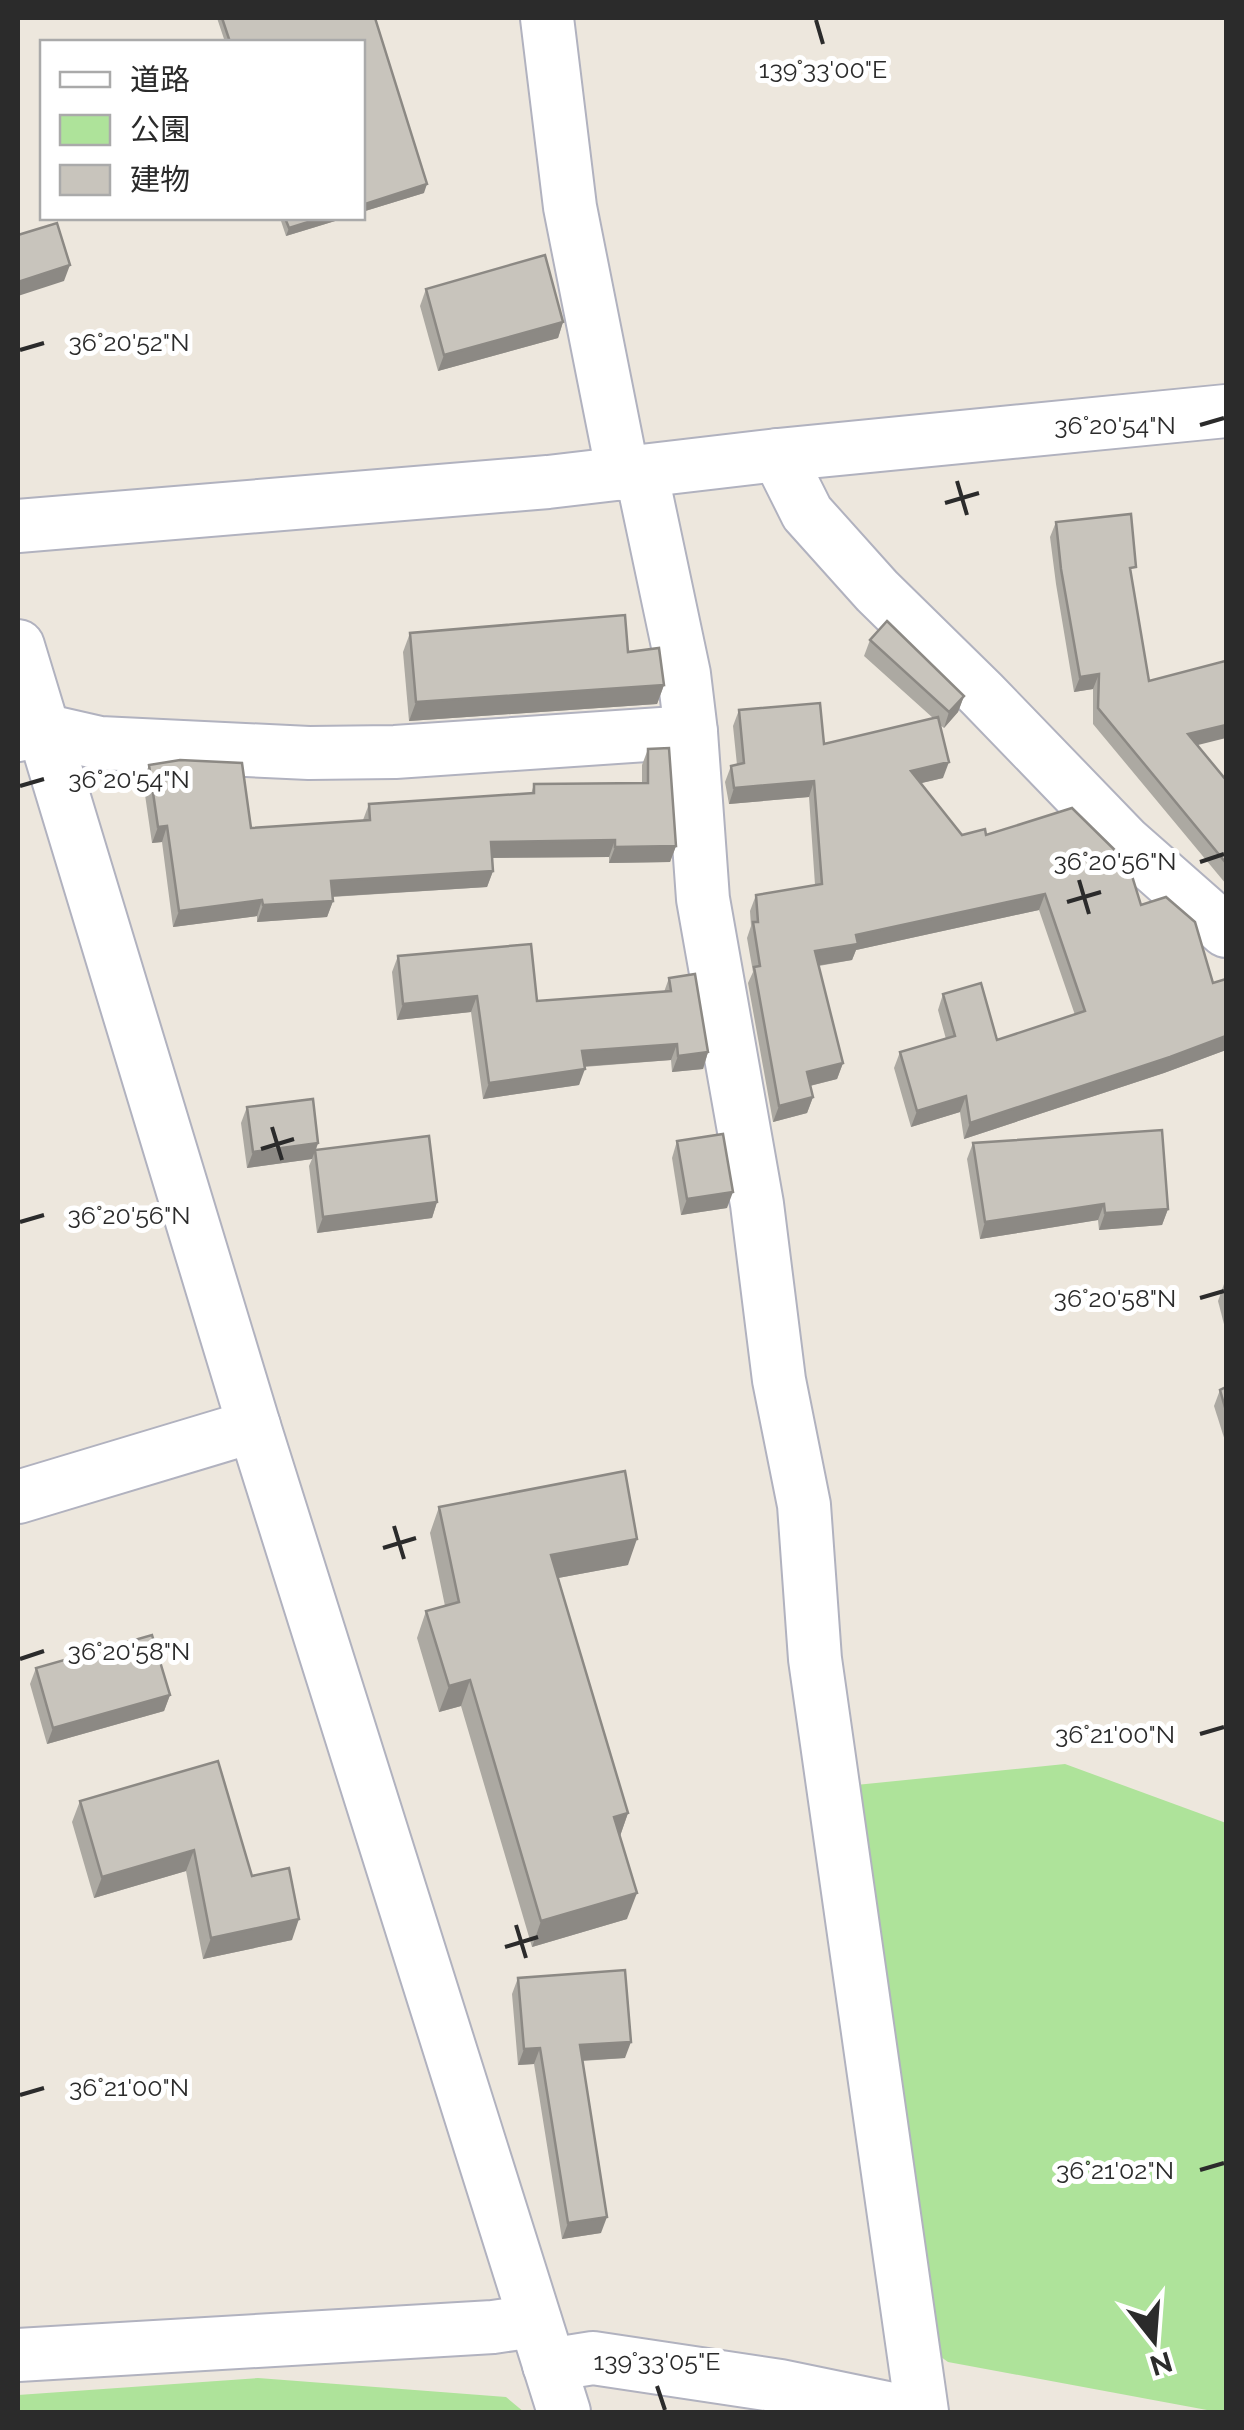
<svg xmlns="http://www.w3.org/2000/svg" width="1244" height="2430" viewBox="0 0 1244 2430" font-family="Raleway,'Noto Sans JP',sans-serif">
  <rect width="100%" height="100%" fill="#ede7dd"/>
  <!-- green -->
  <g fill="#aee39a">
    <polygon points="1065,1764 1226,1823 1226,2410 1207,2410 948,2362 926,2346 846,1786"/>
    <polygon points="258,2378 506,2397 524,2412 18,2412 18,2395"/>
  </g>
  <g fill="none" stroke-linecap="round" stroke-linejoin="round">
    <defs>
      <g id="minor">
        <polyline points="547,18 570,207 623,474"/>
        <polyline points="778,455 807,513 877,591 982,694 1125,842 1226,931"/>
        <polyline points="641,471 684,674 691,732 703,899 757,1204 779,1380 804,1505 815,1659 922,2412"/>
        <polyline points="18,526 548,482 778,455 1226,411"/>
        <polyline points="18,646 254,1426 564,2412"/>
        <polyline points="18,735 43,730 100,743 309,753 395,752 691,732"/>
        <polyline points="18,1497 254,1426"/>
        <polyline points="18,2355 493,2327 535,2321"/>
        <polyline points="549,2365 593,2358 780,2386 906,2412"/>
      </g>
    </defs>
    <!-- minor casing -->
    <use href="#minor" stroke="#b1b2bf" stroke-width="56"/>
    <!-- minor -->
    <use href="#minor" stroke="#fff" stroke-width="52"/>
  </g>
  <!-- wall -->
  <g fill="#aca9a2">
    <polygon points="217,18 375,18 424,193 362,212 362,42 225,42"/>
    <polygon points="280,218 345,218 286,236"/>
    <polygon points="426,289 563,322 558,338 438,371 420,306"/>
    <polygon points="1056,522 1132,579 1149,681 1198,745 1226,780 1226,884 1093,724 1093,689 1074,692 1056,584 1050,537"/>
    <polygon points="410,633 628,652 664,685 657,704 409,721 403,652"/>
    <polygon points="870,640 964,696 958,712 944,728 940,725 943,778 921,783 962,835 986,835 1141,905 1213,983 1226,979 1226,1050 1164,1073 964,1139 960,1112 911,1127 894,1068 900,1052 946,1039 938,1010 943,994 997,1040 1075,1015 1039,910 856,950 852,960 819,966 843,1063 837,1079 810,1086 813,1097 807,1113 773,1122 748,983 753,972 747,938 751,926 750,911 756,895 815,885 809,797 729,804 725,782 731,766 737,765 733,726 739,710 824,744 933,718 864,656"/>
    <polygon points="648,749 676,846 670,862 609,863 609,857 492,858 493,871 487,887 332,897 333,901 327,917 257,922 257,916 173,927 162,842 152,843 143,781 149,765 251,828 363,820 369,804 531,794 534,784 642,783 642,765"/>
    <polygon points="398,956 537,1001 664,992 669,978 708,1052 703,1069 672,1072 671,1060 584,1067 579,1085 483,1099 471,1012 397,1020 392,972"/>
    <polygon points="247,1107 318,1143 316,1150 437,1202 432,1218 317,1233 309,1166 312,1159 247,1168 241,1123"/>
    <polygon points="677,1141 727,1208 681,1215 672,1158"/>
    <polygon points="973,1143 1168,1209 1162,1225 1099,1230 1098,1220 980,1239 967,1159"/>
    <polygon points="1224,1284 1226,1284 1226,1332 1218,1301"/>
    <polygon points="1226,1387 1226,1444 1214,1406 1220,1390"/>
    <polygon points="439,1507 628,1565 558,1578 628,1813 620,1836 627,1919 532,1947 461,1706 439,1712 417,1638 426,1611 445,1606 430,1533"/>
    <polygon points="36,1668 170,1695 164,1711 47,1744 30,1684"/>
    <polygon points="80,1801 252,1876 292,1940 203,1959 186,1871 94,1898 72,1822"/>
    <polygon points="518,1978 625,2058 583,2061 601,2233 562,2239 534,2064 518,2065 512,1994"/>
  </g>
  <!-- shaded-wall -->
  <g fill="#8c8984">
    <polygon points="427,184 424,193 362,212 362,205"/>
    <polygon points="321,218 345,218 286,236 289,228"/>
    <polygon points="70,265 64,281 18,296 18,282"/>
    <polygon points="563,322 558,338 438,371 444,355"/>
    <polygon points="1099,674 1093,689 1074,692 1080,677"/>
    <polygon points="664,685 657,704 409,721 416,702"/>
    <polygon points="964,696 958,712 944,728 949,712"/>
    <polygon points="1226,725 1226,738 1182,749 1188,734"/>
    <polygon points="949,762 943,778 905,787 911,771"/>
    <polygon points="814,781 809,797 729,804 734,788"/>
    <polygon points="167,826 162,842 152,843 158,827"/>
    <polygon points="615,840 609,857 486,858 491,842"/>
    <polygon points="676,846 670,862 609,863 615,847"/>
    <polygon points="493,871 487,887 326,897 331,881"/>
    <polygon points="1045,894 1039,910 856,950 852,960 809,967 815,951 856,935"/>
    <polygon points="262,900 257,916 173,927 179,911"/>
    <polygon points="333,901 327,917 257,922 263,905"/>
    <polygon points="477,996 471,1012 397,1020 403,1004"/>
    <polygon points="1226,1036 1226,1050 1164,1073 964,1139 970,1123"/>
    <polygon points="677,1044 671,1060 576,1067 582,1051"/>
    <polygon points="708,1052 703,1069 672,1072 678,1056"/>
    <polygon points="843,1063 837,1079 801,1088 807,1072"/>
    <polygon points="585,1069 579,1085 483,1099 489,1083"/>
    <polygon points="966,1096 960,1112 911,1127 917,1111"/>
    <polygon points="813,1097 807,1113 773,1122 779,1106"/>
    <polygon points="318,1143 312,1159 247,1168 253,1152"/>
    <polygon points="733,1192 727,1208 681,1215 687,1199"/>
    <polygon points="437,1202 432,1218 317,1233 323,1217"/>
    <polygon points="1104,1204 1098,1220 980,1239 985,1222"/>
    <polygon points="1168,1209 1162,1225 1099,1230 1105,1213"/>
    <polygon points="637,1539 628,1565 542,1581 551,1555"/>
    <polygon points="470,1680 461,1706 439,1712 449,1686"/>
    <polygon points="170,1695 164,1711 47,1744 53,1728"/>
    <polygon points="628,1813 619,1839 614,1817"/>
    <polygon points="194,1850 186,1871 94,1898 102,1877"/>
    <polygon points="637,1893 627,1919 532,1947 541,1921"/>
    <polygon points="299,1919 292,1940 203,1959 211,1938"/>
    <polygon points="631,2042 625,2058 574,2061 580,2045"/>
    <polygon points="540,2048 534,2064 518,2065 524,2049"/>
    <polygon points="607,2217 601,2233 562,2239 568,2223"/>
  </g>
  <!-- building -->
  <g fill="#c8c4bc" stroke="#8c8984" stroke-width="2.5">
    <polygon points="222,18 375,18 427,184 362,205 362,42 230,42"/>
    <polygon points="285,218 321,218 289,228"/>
    <polygon points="57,223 70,265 18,282 18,235"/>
    <polygon points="545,255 563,322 444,355 426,289"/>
    <polygon points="1131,514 1136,567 1130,568 1149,681 1225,661 1226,668 1226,725 1188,734 1226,780 1226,863 1098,708 1099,674 1080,677 1061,569 1056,522"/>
    <polygon points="625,615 628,652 659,648 664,685 416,702 410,633"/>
    <polygon points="887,621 964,696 949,712 870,640"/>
    <polygon points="820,703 824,744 938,717 949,762 911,771 962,835 985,829 986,835 1072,808 1128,863 1141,905 1166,897 1195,922 1213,983 1226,979 1226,1036 1170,1057 970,1123 966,1096 917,1111 900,1052 955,1036 943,994 981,983 997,1040 1085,1011 1045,894 856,935 858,944 815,951 843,1063 807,1072 813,1097 779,1106 754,967 760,966 753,922 758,922 756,895 822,884 814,781 734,788 731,766 744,763 739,710"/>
    <polygon points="669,748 676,846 615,847 615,840 491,842 493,871 331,881 333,901 263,905 262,900 179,911 167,826 158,827 149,765 180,760 242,763 251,828 370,820 369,804 534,793 534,784 648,783 648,749"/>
    <polygon points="531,944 537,1001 671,991 669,978 695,974 708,1052 678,1056 677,1044 582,1051 585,1069 489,1083 477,996 403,1004 398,956"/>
    <polygon points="313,1099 318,1143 253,1152 247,1107"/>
    <polygon points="1162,1130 1168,1209 1105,1213 1104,1204 985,1222 973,1143"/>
    <polygon points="723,1134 733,1192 687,1199 677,1141"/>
    <polygon points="429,1136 437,1202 323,1217 315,1150"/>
    <polygon points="1226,1387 1226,1411 1220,1390"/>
    <polygon points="625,1471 637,1539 551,1555 628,1813 614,1817 637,1893 541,1921 470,1680 449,1686 426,1611 459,1602 439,1507"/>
    <polygon points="152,1635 170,1695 53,1728 36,1668"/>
    <polygon points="218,1761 252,1876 289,1868 299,1919 211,1938 194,1850 102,1877 80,1801"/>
    <polygon points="625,1970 631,2042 580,2045 607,2217 568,2223 540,2048 524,2049 518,1978"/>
  </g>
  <!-- ticks -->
  <path fill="none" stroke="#2b2b2b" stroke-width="4" d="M816,20l7,24M20,350l24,-7M1200,425l24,-7M957,481l10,34M945,503l34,-10M20,786l24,-7M1200,862l24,-8M1079,880l10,34M1067,902l34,-10M272,1127l10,33M261,1149l33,-10M20,1222l24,-7M1200,1298l24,-7M394,1526l10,33M383,1548l33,-10M20,1659l24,-8M1200,1734l24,-7M516,1925l10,33M505,1947l33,-10M20,2095l24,-7M1200,2170l24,-7M657,2386l8,24"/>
  <g font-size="25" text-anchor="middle" fill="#2b2b2b" stroke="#fff" stroke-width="10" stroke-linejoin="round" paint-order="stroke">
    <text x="823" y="78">139°33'00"E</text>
    <text x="129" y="351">36°20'52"N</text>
    <text x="1115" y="434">36°20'54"N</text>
    <text x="129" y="788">36°20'54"N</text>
    <text x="1115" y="870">36°20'56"N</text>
    <text x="129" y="1224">36°20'56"N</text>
    <text x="1115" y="1307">36°20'58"N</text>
    <text x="129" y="1660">36°20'58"N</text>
    <text x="1115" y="1743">36°21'00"N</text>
    <text x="129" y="2096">36°21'00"N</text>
    <text x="1115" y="2179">36°21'02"N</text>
    <text x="657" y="2370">139°33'05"E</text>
  </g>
  <!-- border -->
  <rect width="1244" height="2430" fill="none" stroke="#2b2b2b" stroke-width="40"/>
  <!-- legend -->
  <rect x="40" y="40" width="325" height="180" fill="#ffffff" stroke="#aaaaaa" stroke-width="2.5"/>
  <rect x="60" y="72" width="50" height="15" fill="#ffffff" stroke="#aaaaaa" stroke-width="2.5"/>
  <text x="130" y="90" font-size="30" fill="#2b2b2b">道路</text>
  <rect x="60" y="115" width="50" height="30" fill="#aee39a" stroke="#aaaaaa" stroke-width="2.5"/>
  <text x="130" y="140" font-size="30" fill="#2b2b2b">公園</text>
  <rect x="60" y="165" width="50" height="30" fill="#c8c4bc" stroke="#aaaaaa" stroke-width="2.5"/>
  <text x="130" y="190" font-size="30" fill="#2b2b2b">建物</text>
  <!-- north arrow -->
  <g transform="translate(1154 2340) rotate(163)" stroke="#ffffff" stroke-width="8" paint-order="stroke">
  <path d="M0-8L18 38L0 25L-18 38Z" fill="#2b2b2b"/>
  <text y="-15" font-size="28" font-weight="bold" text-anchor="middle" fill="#2b2b2b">N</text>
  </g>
</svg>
